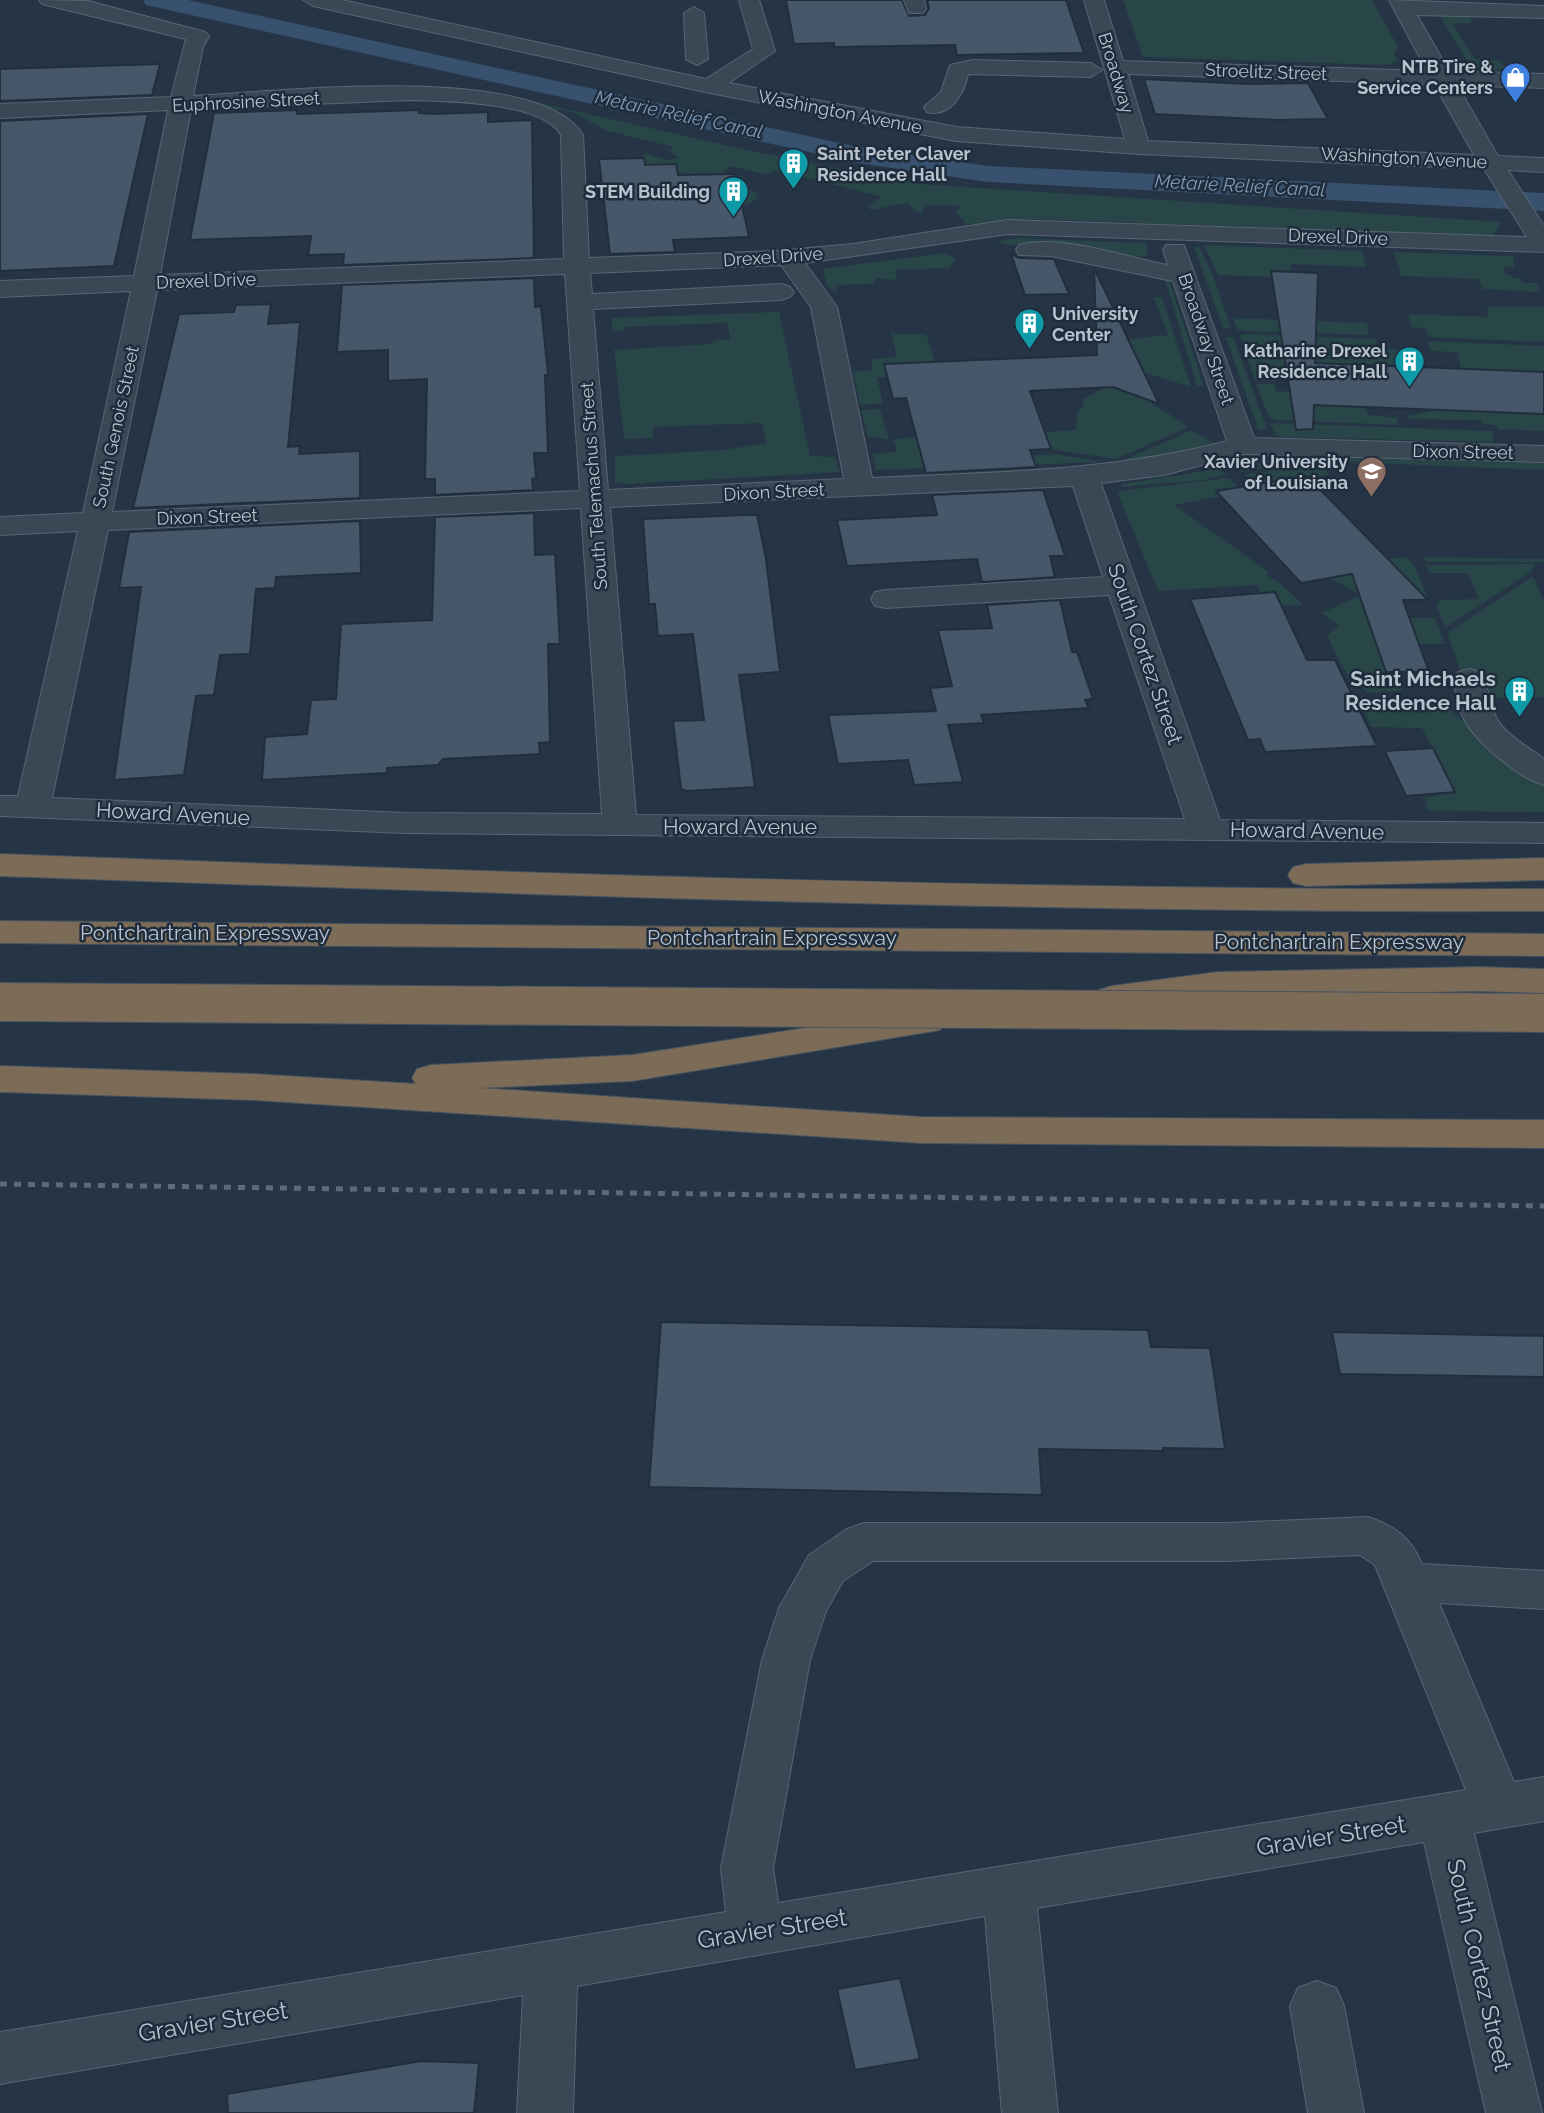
<svg xmlns="http://www.w3.org/2000/svg" width="1544" height="2113" viewBox="0 0 1544 2113" font-family="Raleway,sans-serif">
  <rect width="100%" height="100%" fill="#263546"/>
  <!-- green -->
  <g fill="#284547">
    <polygon points="1123,0 1372,0 1398,47 1394,54 1399,60 1387,65 1143,57"/>
    <polygon points="1439,14 1470,17 1471,23 1452,24 1475,59 1499,60 1506,68 1544,71 1472,69"/>
    <polygon points="531,101 751,151 919,184 1502,222 1492,236 1038,219 966,224 955,211 960,208 958,206 924,205 923,212 918,213 907,203 871,210 868,207 882,197 775,170 767,175 731,166 723,172 744,177 734,186 758,193 754,196 760,198 741,207 678,172 676,164 645,165 643,153 668,160 679,158 668,151 674,147 608,131 574,113 528,103"/>
    <polygon points="1020,238 1143,243 1147,244 1147,255 1140,257 1049,243 1007,245 997,241"/>
    <polygon points="1208,245 1362,251 1366,267 1291,264 1291,272 1272,277 1218,275 1205,247"/>
    <polygon points="1199,246 1213,276 1231,328 1223,328 1194,247"/>
    <polygon points="1394,252 1513,256 1515,267 1503,267 1505,273 1514,277 1507,278 1521,278 1523,282 1520,283 1536,283 1541,292 1483,289 1478,279 1401,276"/>
    <polygon points="944,253 956,259 949,268 895,270 897,280 876,278 874,284 835,285 837,293 827,286 823,269"/>
    <polygon points="1164,276 1169,280 1204,387 1197,386"/>
    <polygon points="1154,297 1162,297 1191,387 1125,367 1122,340 1168,335"/>
    <polygon points="1487,306 1544,307 1544,342 1428,337 1425,328 1411,327 1408,314 1489,317"/>
    <polygon points="779,312 810,456 835,457 840,472 627,484 615,482 615,456 724,450 766,443 762,423 653,427 653,438 624,439 614,350 710,344 715,340 731,339 727,323 623,327 623,331 613,331 611,318"/>
    <polygon points="1233,318 1367,323 1369,335 1244,331 1237,329"/>
    <polygon points="890,330 896,334 926,334 935,362 884,364 887,377 877,378 883,403 860,405 853,372 873,370 871,359 897,357"/>
    <polygon points="1244,334 1376,339 1378,349 1411,350 1413,367 1274,374 1275,381 1255,381 1240,336"/>
    <polygon points="1226,337 1233,337 1267,429 1258,429"/>
    <polygon points="1428,341 1544,346 1544,372 1461,369 1457,352 1430,351"/>
    <polygon points="1256,384 1275,384 1276,391 1298,392 1365,407 1368,415 1397,418 1398,425 1275,420 1269,417"/>
    <polygon points="1109,385 1142,397 1189,427 1116,459 1056,450 993,453 1044,432 1076,430 1078,411 1084,407 1082,400"/>
    <polygon points="880,409 889,439 868,437 861,410"/>
    <polygon points="1439,410 1544,414 1544,431 1498,429 1496,425 1482,424 1481,420 1409,419 1408,415"/>
    <polygon points="1276,423 1492,431 1494,442 1281,437 1276,436 1271,425"/>
    <polygon points="1192,430 1213,443 1110,467 885,476 1112,465"/>
    <polygon points="917,437 981,458 1055,454 1104,462 876,470 872,454 897,452 893,439"/>
    <polygon points="1324,457 1544,463 1544,470 1344,462 1298,463 1241,472 1237,467 1276,459"/>
    <polygon points="1300,466 1324,466 1329,475 1257,484 1244,475"/>
    <polygon points="1217,469 1226,474 1203,480 1122,487 1122,484"/>
    <polygon points="1228,478 1239,487 1221,496 1174,505 1269,572 1266,575 1281,584 1303,605 1283,606 1276,592 1260,592 1257,585 1158,591 1118,494 1119,491"/>
    <polygon points="1406,557 1415,567 1428,598 1359,594 1329,578 1387,559"/>
    <polygon points="1424,557 1544,559 1544,562 1426,562"/>
    <polygon points="1426,565 1531,564 1535,565 1532,571 1445,628 1436,604 1439,603 1439,600 1479,599 1468,573 1429,573"/>
    <polygon points="1533,576 1544,601 1544,697 1489,698 1479,672 1460,670 1447,633"/>
    <polygon points="1360,596 1388,672 1396,672 1403,691 1367,693 1346,673 1327,636 1339,625 1321,613"/>
    <polygon points="1409,618 1435,618 1445,644 1419,644"/>
    <polygon points="1435,699 1544,784 1544,812 1428,811 1424,797 1456,793 1422,728 1371,727 1359,701"/>
  </g>
  <g fill="none" stroke-linecap="round" stroke-linejoin="round">
    <!-- canal -->
    <polygon fill="#38516e" fill-rule="evenodd" points="143,0 188,0 858,147 988,166 1544,193 1544,211 988,182 858,163 155,7 146,5"/>
  </g>
  <!-- building -->
  <g fill="#47576a" stroke="#212e3d" stroke-width="2">
    <polygon points="786,0 902,0 909,16 925,15 929,8 927,0 1066,0 1084,53 957,55 955,45 834,47 834,43 794,44"/>
    <polygon points="160,64 152,95 0,101 0,69"/>
    <polygon points="1144,79 1249,84 1308,83 1328,119 1277,120 1155,114"/>
    <polygon points="297,110 297,114 419,110 419,113 433,114 488,112 488,122 532,120 534,258 343,265 344,254 308,255 311,236 190,240 214,113"/>
    <polygon points="148,114 114,266 0,271 0,121"/>
    <polygon points="644,158 645,165 676,164 678,175 735,174 749,237 673,240 675,252 610,254 599,159"/>
    <polygon points="1011,254 1019,258 1054,259 1069,294 1025,295"/>
    <polygon points="1094,268 1159,404 1113,387 1030,391 1051,449 1030,450 1036,467 926,473 906,398 893,399 884,364 1097,355"/>
    <polygon points="1271,271 1318,273 1315,363 1544,372 1544,414 1314,405 1313,429 1296,430"/>
    <polygon points="534,278 535,307 541,306 548,375 545,375 548,453 534,453 536,478 532,479 533,490 435,495 435,479 425,479 427,379 388,381 388,350 337,352 342,285"/>
    <polygon points="271,304 268,324 300,322 288,447 300,446 299,454 360,451 360,498 133,508 179,314 234,312 236,305"/>
    <polygon points="1307,476 1428,600 1403,600 1429,672 1386,672 1352,574 1301,583 1216,491"/>
    <polygon points="1043,490 1065,556 1050,556 1055,577 982,582 977,559 847,566 837,520 937,515 932,495"/>
    <polygon points="534,513 535,555 555,554 560,644 548,644 550,742 539,743 540,754 443,759 438,765 387,768 387,773 262,780 265,737 307,734 311,700 336,699 341,624 432,620 435,517"/>
    <polygon points="745,515 757,515 766,559 780,672 739,675 755,787 687,791 681,789 673,721 704,720 693,634 658,636 655,604 649,604 643,519"/>
    <polygon points="360,521 361,573 276,577 275,588 256,589 250,654 220,655 214,695 196,696 184,775 114,780 141,587 119,588 129,532"/>
    <polygon points="1275,592 1307,660 1335,660 1377,746 1265,752 1260,739 1248,740 1190,599"/>
    <polygon points="1060,600 1072,652 1077,652 1093,699 1085,700 1089,708 981,715 984,723 948,725 963,782 914,785 908,760 838,764 828,715 936,711 930,688 952,686 938,630 992,628 987,605"/>
    <polygon points="1433,748 1455,792 1406,796 1385,751"/>
    <polygon points="661,1322 1148,1330 1151,1347 1210,1348 1225,1449 1163,1448 1163,1451 1039,1449 1042,1495 649,1487"/>
    <polygon points="1332,1332 1544,1336 1544,1377 1340,1374"/>
    <polygon points="900,1978 920,2059 855,2070 837,1989"/>
    <polygon points="421,2061 479,2063 474,2113 228,2113 227,2094"/>
  </g>
  <g fill="none" stroke-linecap="round" stroke-linejoin="round">
    <defs>
      <g id="minor">
        <path d="M39,0l49,1 117,31 4,4 -6,11 -10,49c81,-4 346,-35 390,39l6,123 187,-7 77,-7 155,-24 519,17 -43,-68 -345,-15 -183,-13 -246,-48 -397,-87 -10,-6h39l364,79 47,-30 -14,-49h20l16,51 -46,32 227,44 169,12 -41,-139h20l19,61 304,10 -38,-71 155,6v12l-127,-3 32,56 95,3v14l-87,-3 41,71 46,2v14l-36,-2 36,56v26l-536,-18 -203,29 32,44 35,171c123,-6 236,-6 355,-37l-54,-160 -122,-25 -32,-1 -3,-5 3,-5c42,-11 106,12 149,20l-5,-15 3,-5h18l70,193 290,8v16l-301,-8 -79,21 -63,8 119,337 324,3v20l-1139,-10 -405,-17v-20h18l60,-265 -78,4v-18l83,-4 48,-222 -131,6v-16l134,-5 34,-166 -168,8v-14l171,-7 15,-58 -144,-35zM1128,74l306,10 40,71 -326,-14zM408,100c36,1 133,1 153,35l3,124 -404,16 31,-166zM781,265l30,42 33,172 -236,11 -15,-181 188,-9 9,-3 4,-5 -4,-5 -9,-3 -189,10 -2,-21zM565,274l15,217 -468,21 45,-222zM1073,486l30,91 -217,13 -11,2 -4,7 4,7 11,2 223,-13 76,224 -549,-4 -26,-308zM581,508l21,306 -197,-1 -353,-15 56,-268z"/>
        <polygon points="904,0 924,0 926,9 923,13 909,13"/>
        <polygon points="694,7 704,13 708,59 697,65 686,59 684,13"/>
        <path d="M973,60l118,3 11,7 -11,7 -123,-3c-4,20 -18,44 -41,38l-3,-5 17,-15 9,-27z"/>
        <path d="M1469,669l11,3c10,14 9,33 17,47 9,16 33,29 47,40v26c-24,-6 -67,-42 -79,-64 -7,-12 -9,-29 -12,-42l5,-7z"/>
        <path d="M1368,1517c27,9 43,21 54,47l122,7v38l-105,-6 75,179 30,-5v44l-70,12 68,280h-56l-62,-271 -387,66 21,205h-56l-17,-197 -408,70 -4,127h-56l6,-118 -523,89v-52l726,-120 -5,-44 41,-208 17,-52 30,-53 38,-26 17,-6h363zM1360,1555l15,10 91,225 -688,113 -5,-35 37,-208 16,-49 17,-30 30,-20h354z"/>
        <polygon points="1317,1981 1336,1988 1344,2006 1364,2113 1308,2113 1290,2006 1298,1988"/>
      </g>
      <g id="highway">
        <path d="M0,854c515,19 1029,37 1544,35v22c-515,2 -1029,-17 -1544,-35z"/>
        <polygon points="1544,858 1544,880 1306,886 1293,883 1288,875 1293,867 1306,864"/>
        <polygon points="0,921 1544,934 1544,956 0,943"/>
        <polygon points="1479,967 1544,969 1544,993 1479,991 1218,996 1112,1010 1099,1006 1093,998 1099,990 1112,986 1218,972"/>
        <polygon points="927,1009 940,1012 946,1021 940,1030 632,1081 480,1088 921,1117 1544,1120 1544,1148 921,1143 254,1100 0,1092 0,1066 254,1074 416,1084 412,1078 417,1069 431,1065 632,1055"/>
      </g>
    </defs>
    <!-- minor casing -->
    <use href="#minor" stroke="#596572" stroke-width="2"/>
    <!-- highway casing -->
    <use href="#highway" stroke="#455260" stroke-width="2"/>
    <!-- minor -->
    <use href="#minor" fill="#3a4755" fill-rule="evenodd"/>
    <!-- highway -->
    <use href="#highway" fill="#7c6c57" fill-rule="evenodd"/>
    <!-- rail -->
    <polyline stroke="#5c6b7c" stroke-width="5" stroke-dasharray="7 7" stroke-linecap="butt" points="0,1184 1544,1206"/>
    <defs>
      <polyline id="highway-bridge" points="0,1002 1544,1013"/>
    </defs>
    <!-- highway-bridge casing -->
    <use href="#highway-bridge" stroke="#455260" stroke-width="40" stroke-linecap="butt"/>
    <!-- highway-bridge -->
    <use href="#highway-bridge" stroke="#7c6c57" stroke-width="38"/>
  </g>
  <!-- icons -->
  <defs>
    <symbol id="shop-pin" viewBox="-11 -11 22 30"><path d="M0 17L-7.5 6A9.5 9.5 0 1 1 7.5 6Z" fill="#3f7fe0" stroke="#1f2c3b"/><path d="M-5-2.5h2.3a2.7 3.5 0 0 1 5.4 0H5L5.5 6h-11ZM-1.5-2.5h3a1.5 2.3 0 0 0-3 0Z" fill="#fff"/></symbol>
    <symbol id="building-pin" viewBox="-11 -11 22 30"><path d="M0 17L-7.5 6A9.5 9.5 0 1 1 7.5 6Z" fill="#0f9aa8" stroke="#1f2c3b"/><path d="M-4-6H4V6H1V3H-1V6H-4ZM-2.5-4.3h1.7v1.8h-1.7ZM.8-4.3h1.7v1.8H.8ZM-2.5-1h1.7V.8h-1.7ZM.8-1h1.7V.8H.8Z" fill="#fff"/></symbol>
    <symbol id="university-pin" viewBox="-11 -11 22 30"><path d="M0 17L-7.5 6A9.5 9.5 0 1 1 7.5 6Z" fill="#8d6e63" stroke="#1f2c3b"/><path d="M0-5L7-2L0 1L-7-2ZM-4 1L0 2.5L4 1V4Q0 6-4 4Z" fill="#fff"/></symbol>
  </defs>
  <g fill-rule="evenodd">
    <use href="#shop-pin" x="1498" y="60" width="35" height="47"/>
    <use href="#building-pin" x="776" y="146" width="35" height="47"/>
    <use href="#building-pin" x="716" y="174" width="35" height="47"/>
    <use href="#building-pin" x="1012" y="306" width="35" height="47"/>
    <use href="#building-pin" x="1392" y="344" width="35" height="47"/>
    <use href="#university-pin" x="1354" y="454" width="35" height="47"/>
    <use href="#building-pin" x="1502" y="674" width="35" height="47"/>
  </g>
  <g text-anchor="middle" stroke-width="5" stroke-linejoin="round" paint-order="stroke">
    <!-- far-poi labels -->
    <g font-size="18" font-weight="bold" fill="#b8c2ce" stroke="#1f2c3b" text-anchor="end">
      <text x="1493" y="73">NTB Tire &amp;<tspan x="1493" dy="21">Service Centers</tspan></text>
      <text x="817" y="160" text-anchor="start">Saint Peter Claver<tspan x="817" dy="21">Residence Hall</tspan></text>
      <text x="710" y="198">STEM Building</text>
      <text x="1052" y="320" text-anchor="start">University<tspan x="1052" dy="21">Center</tspan></text>
      <text x="1387" y="357">Katharine Drexel<tspan x="1387" dy="21">Residence Hall</tspan></text>
      <text x="1348" y="468">Xavier University<tspan x="1348" dy="21">of Louisiana</tspan></text>
    </g>
    <!-- far-street labels -->
    <g font-size="18" fill="#b8c2ce" stroke="#1f2c3b">
      <text transform="translate(1266 72) rotate(2)" y="6">Stroelitz Street</text>
      <text transform="translate(1116 73) rotate(73)" y="6">Broadway</text>
      <text transform="translate(246 102) rotate(-3)" y="6">Euphrosine Street</text>
      <text transform="translate(840 112) rotate(11)" y="6">Washington Avenue</text>
      <text transform="translate(1404 158) rotate(3)" y="6">Washington Avenue</text>
      <text transform="translate(1338 237) rotate(2)" y="6">Drexel Drive</text>
      <text transform="translate(773 257) rotate(-4)" y="6">Drexel Drive</text>
      <text transform="translate(206 281) rotate(-2)" y="6">Drexel Drive</text>
      <text transform="translate(1206 339) rotate(71)" y="6">Broadway Street</text>
      <text transform="translate(116 427) rotate(-78)" y="6">South Genois Street</text>
      <text transform="translate(1463 452) rotate(1)" y="6">Dixon Street</text>
      <text transform="translate(594 486) rotate(-94)" y="6">South Telemachus Street</text>
      <text transform="translate(774 492) rotate(-3)" y="6">Dixon Street</text>
      <text transform="translate(207 517) rotate(-2)" y="6">Dixon Street</text>
    </g>
    <!-- far-water labels -->
    <g font-size="19" font-style="italic" fill="#7d99b8" stroke="#1f2c3b">
      <text transform="translate(679 114) rotate(12)" y="7">Metarie Relief Canal</text>
      <text transform="translate(1240 185) rotate(3)" y="7">Metarie Relief Canal</text>
    </g>
    <!-- street labels -->
    <g font-size="21" fill="#b8c2ce" stroke="#1f2c3b">
      <text transform="translate(1145 654) rotate(71)" y="7">South Cortez Street</text>
      <text transform="translate(173 814) rotate(3)" y="7">Howard Avenue</text>
      <text x="740" y="834">Howard Avenue</text>
      <text transform="translate(1307 831) rotate(1)" y="7">Howard Avenue</text>
      <text x="205" y="940">Pontchartrain Expressway</text>
      <text x="772" y="945">Pontchartrain Expressway</text>
      <text x="1339" y="949">Pontchartrain Expressway</text>
    </g>
    <!-- poi labels -->
    <g font-size="21" font-weight="bold" fill="#b8c2ce" stroke="#1f2c3b" text-anchor="end">
      <text x="1496" y="686">Saint Michaels<tspan x="1496" dy="24">Residence Hall</tspan></text>
    </g>
    <!-- near-street labels -->
    <g font-size="24" fill="#b8c2ce" stroke="#1f2c3b">
      <text transform="translate(1331 1836) rotate(-9)" y="8">Gravier Street</text>
      <text transform="translate(772 1929) rotate(-9)" y="8">Gravier Street</text>
      <text transform="translate(1479 1965) rotate(77)" y="8">South Cortez Street</text>
      <text transform="translate(213 2022) rotate(-9)" y="8">Gravier Street</text>
    </g>
  </g>
</svg>
